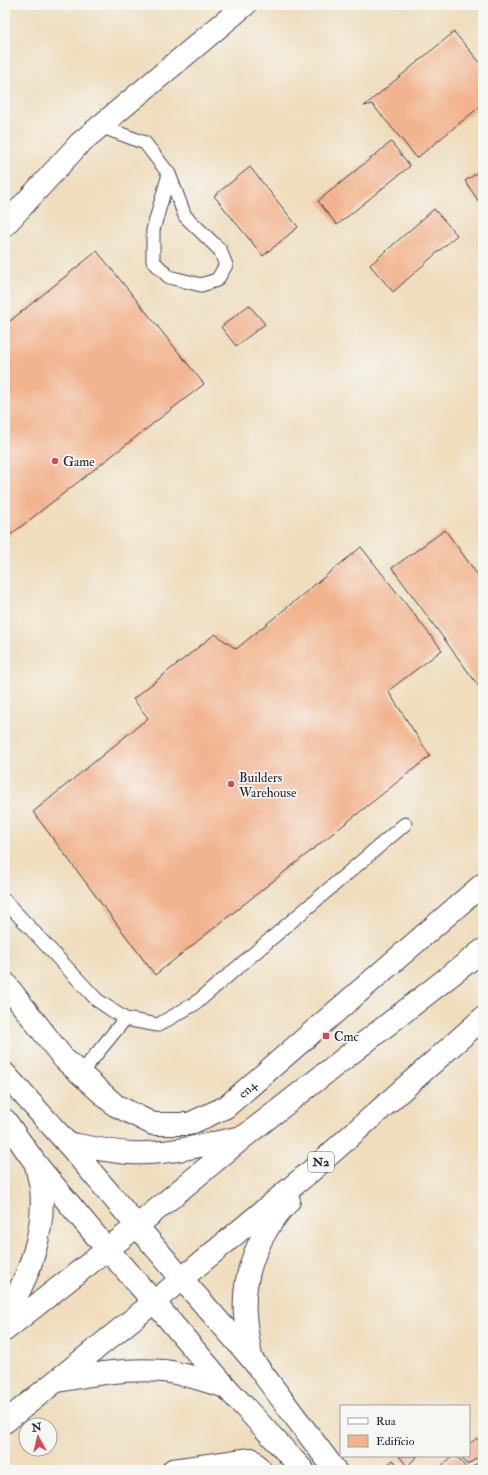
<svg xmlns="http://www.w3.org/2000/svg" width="488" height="1475" viewBox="0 0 488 1475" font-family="'IM FELL Double Pica',serif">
  <rect width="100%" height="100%" fill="#f6f6f2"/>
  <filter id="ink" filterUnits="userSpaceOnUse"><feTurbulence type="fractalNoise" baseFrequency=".025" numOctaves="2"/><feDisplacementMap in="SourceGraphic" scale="8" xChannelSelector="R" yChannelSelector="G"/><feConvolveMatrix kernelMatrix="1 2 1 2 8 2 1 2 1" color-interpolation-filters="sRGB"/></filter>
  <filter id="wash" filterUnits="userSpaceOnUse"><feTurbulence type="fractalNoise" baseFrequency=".012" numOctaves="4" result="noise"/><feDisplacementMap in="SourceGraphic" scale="16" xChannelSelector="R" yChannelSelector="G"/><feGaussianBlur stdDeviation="0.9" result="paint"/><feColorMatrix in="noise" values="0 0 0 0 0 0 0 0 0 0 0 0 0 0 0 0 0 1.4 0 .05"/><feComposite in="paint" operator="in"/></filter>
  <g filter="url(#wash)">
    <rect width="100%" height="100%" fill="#efddbd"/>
    <g id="blocks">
      <!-- building -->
      <g fill="#f2b48f">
        <polygon points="454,32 483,66 483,104 417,158 372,104 364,106"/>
        <polygon points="391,142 410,166 337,225 318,201"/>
        <polygon points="250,167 298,227 263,256 214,196"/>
        <polygon points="483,169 483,204 481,205 465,181"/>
        <polygon points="434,209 457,235 393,292 370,265"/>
        <polygon points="97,251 204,384 5,539 5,325"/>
        <polygon points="249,305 265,324 236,346 221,327"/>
        <polygon points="445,530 483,582 483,692 392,568"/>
        <polygon points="361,547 442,650 388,691 430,756 155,975 33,812 148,718 133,699 215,634 236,649"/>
        <polygon points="477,1438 483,1447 483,1454 467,1465 461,1456 469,1456 469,1444"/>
        <polygon points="399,1456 418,1456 407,1466"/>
        <polygon points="453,1456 457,1456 466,1468 464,1470 443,1470 440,1467"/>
        <polygon points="483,1459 483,1470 473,1470 471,1468"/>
        <polygon points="393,1460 403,1470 385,1470 384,1469"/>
      </g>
    </g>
  </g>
  <g filter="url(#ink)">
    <use href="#blocks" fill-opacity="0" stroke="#413e4e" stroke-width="1"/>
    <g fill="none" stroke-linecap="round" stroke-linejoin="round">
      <defs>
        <g id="lane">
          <polyline points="100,126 145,143 169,174 153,230 153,261 169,277 201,285 217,280 226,265 220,250 185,216 169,174"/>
          <polyline points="5,901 97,1000 125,1019 158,1025 196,1003 405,824"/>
          <polyline points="80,1074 125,1019"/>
        </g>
        <g id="street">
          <polyline points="5,225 80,143 245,5"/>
          <path id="s1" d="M5,983l59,76 51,46 38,19h36l37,-17 257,-223"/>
          <polyline points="181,1278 251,1358 335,1470"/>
          <polyline points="154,1302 226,1387 303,1470"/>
          <polyline points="173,1470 251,1459 261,1470"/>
        </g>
        <g id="secondary">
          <polyline points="5,1074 67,1143 181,1278"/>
          <polyline points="5,1120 36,1164 107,1249 154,1302"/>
        </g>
        <g id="highway">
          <path d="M67,1143c21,4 43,9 64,10 37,2 75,-9 111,-16"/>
          <path d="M5,1316c23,-36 41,-85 36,-128 -1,-8 -4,-16 -5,-24"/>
          <polyline points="5,1330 137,1226 245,1136 483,950"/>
          <path d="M251,1358c-2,-15 -5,-29 -6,-43 -3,-43 15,-84 44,-114"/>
          <path d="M58,1381c34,-7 70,-13 105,-10 21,2 42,10 63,16"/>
          <polyline points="5,1422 154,1302 311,1171 483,1018"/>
        </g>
      </defs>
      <!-- lane casing -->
      <use href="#lane" stroke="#413e4e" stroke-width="15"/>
      <!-- street casing -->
      <use href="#street" stroke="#413e4e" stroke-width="24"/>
      <!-- secondary casing -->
      <use href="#secondary" stroke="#413e4e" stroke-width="24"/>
      <!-- highway casing -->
      <use href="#highway" stroke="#413e4e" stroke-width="24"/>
      <!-- lane -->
      <use href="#lane" stroke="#fff" stroke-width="13"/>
      <!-- street -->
      <use href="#street" stroke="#fff" stroke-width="22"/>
      <!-- secondary -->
      <use href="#secondary" stroke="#fff" stroke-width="22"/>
      <!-- highway -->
      <use href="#highway" stroke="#fff" stroke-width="22"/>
    </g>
  </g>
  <!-- markers -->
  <g fill="#d1495b" stroke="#f6f6f2" stroke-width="1.5">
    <circle cx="55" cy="461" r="4"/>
    <circle cx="231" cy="784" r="4"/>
    <rect x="322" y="1032" width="8" height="8" rx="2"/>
  </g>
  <g text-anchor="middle" stroke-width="3.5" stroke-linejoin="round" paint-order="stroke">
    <!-- shield labels -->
    <rect fill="#f6f6f2" stroke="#626272" stroke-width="1" x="308" y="1152" width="26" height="20" rx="3"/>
    <g font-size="12" font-weight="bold" fill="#22223b">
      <text x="321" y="1166">N2</text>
    </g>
    <!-- poi labels -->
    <g font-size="13" fill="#22223b" stroke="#f6f6f2" text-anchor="start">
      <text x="63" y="466">Game</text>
      <text x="239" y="782">Builders<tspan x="239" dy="15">Warehouse</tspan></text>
      <text x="334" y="1041">Cmc</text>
    </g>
    <!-- street labels -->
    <g font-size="13" fill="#22223b" stroke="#f6f6f2">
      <text dy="5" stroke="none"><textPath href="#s1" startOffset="312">en4</textPath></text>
    </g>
  </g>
  <!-- margin -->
  <rect width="488" height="1475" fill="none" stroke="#f6f6f2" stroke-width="20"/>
  <!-- legend -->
  <rect x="340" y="1405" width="130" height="52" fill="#f6f6f2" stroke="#a1a1a9"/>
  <rect x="348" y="1418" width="20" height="6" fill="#ffffff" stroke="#a1a1a9"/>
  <text x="376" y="1425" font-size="12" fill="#22223b">Rua</text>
  <rect x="348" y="1435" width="20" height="12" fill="#f2b48f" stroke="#a1a1a9"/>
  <text x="376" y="1445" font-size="12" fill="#22223b">Edifício</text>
  <!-- north arrow -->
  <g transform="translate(38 1437) rotate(352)"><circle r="19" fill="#f6f6f2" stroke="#a1a1a9"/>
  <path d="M0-3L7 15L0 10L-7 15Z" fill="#d1495b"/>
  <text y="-6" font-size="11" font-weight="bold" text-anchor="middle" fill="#22223b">N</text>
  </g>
</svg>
